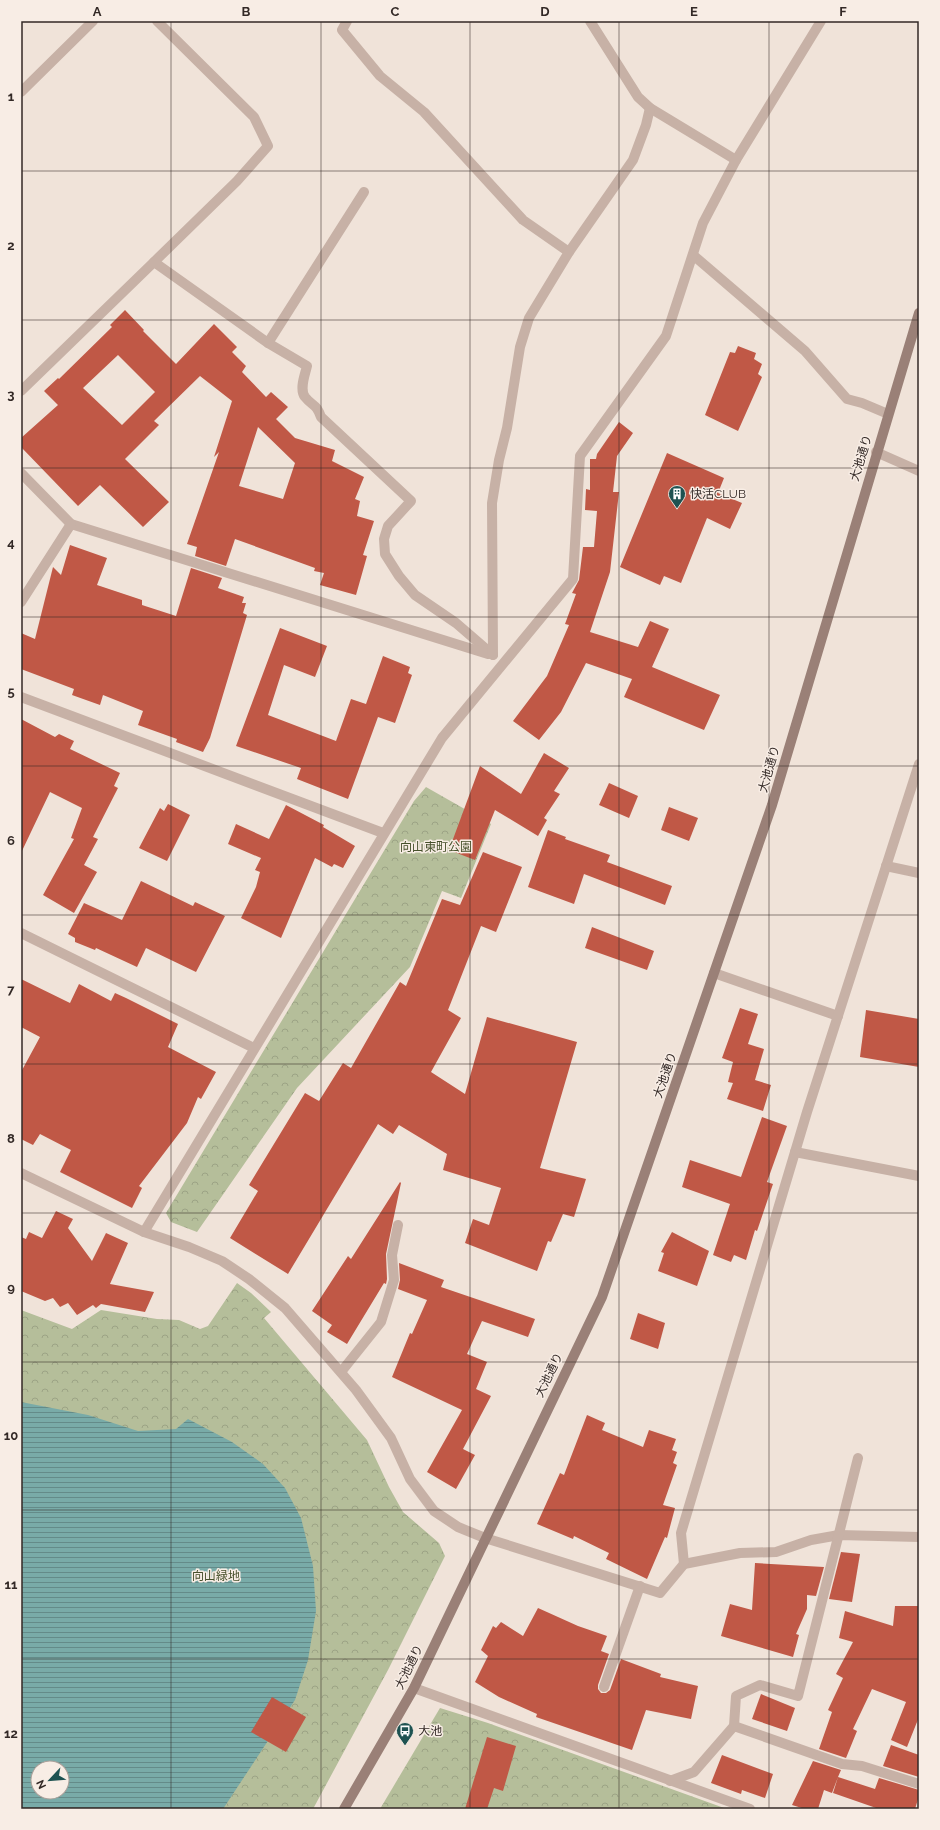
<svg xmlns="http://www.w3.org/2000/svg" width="940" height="1830" viewBox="0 0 940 1830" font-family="Raleway,'Noto Sans JP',sans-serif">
  <defs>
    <pattern id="park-crowns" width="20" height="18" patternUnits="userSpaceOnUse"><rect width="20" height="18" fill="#b5be9a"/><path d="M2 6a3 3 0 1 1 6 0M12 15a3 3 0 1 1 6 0" fill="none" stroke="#9ca385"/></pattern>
    <pattern id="water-rules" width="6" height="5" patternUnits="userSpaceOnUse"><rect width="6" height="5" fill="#79aba8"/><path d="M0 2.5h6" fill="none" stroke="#648b89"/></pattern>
  </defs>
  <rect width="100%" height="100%" fill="#f0e3d9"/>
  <!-- park -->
  <g fill="url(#park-crowns)" fill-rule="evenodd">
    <polygon points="426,787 491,824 461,898 442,891 410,967 297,1088 197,1232 171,1222 166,1213 414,801"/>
    <path d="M237,1283l14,10 20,19 -7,6 103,122 22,47 14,25 36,31 6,13 -57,114 -75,139h-292v-499l51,19 29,-19 56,9 22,1 21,9 8,-3zM38,1768h24v24h-24z"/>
    <polygon points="440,1708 488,1723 727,1809 380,1809"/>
  </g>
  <!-- water -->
  <path fill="url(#water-rules)" fill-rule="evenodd" d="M21,1402l67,13 50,16 38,-2 12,-10 44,23 31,22 22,24 16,30 12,48 3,45 -8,49 -13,40 -72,109h-202zM38,1768h24v24h-24z"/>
  <!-- building -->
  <g fill="#c05846" fill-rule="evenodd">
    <path d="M125,310l19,20 -1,1 33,33 38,-40 23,23 -5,5 14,14 -4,6 24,25 5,-5 17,15 -12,12 19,19 40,12 -3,11 32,16 -9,22 5,2 -3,15 17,5 -11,34 4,1 -11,39 -36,-10 4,-12 -10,-2 1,-3 -80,-29 -9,27 -31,-10 2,-9 -10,-3 32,-92 -5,5 18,-56 -32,-25 -46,45 5,4 -34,34 44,43 -26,25 -43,-42 -22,21 -57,-59v-9l37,-33 -14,-14 14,-13 1,1 53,-52 -2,-2zM118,355l37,37 -33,33 -39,-37zM258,427l37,36 -12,36 -44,-13z"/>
    <polygon points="738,346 756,353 754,359 762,364 758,374 762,377 738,431 705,415 730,352 735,353"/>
    <polygon points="619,422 633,433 617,456 613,492 619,492 610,572 590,632 638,647 650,621 669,629 652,667 720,695 704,730 624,697 632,679 586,663 561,712 539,740 513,721 547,676 569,625 565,624 576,594 572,593 579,580 583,547 594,547 597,511 585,510 586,489 590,490 590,459 596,459 597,454"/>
    <polygon points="667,453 724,478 718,493 742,503 730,529 707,518 681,583 664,576 660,585 620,567"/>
    <polygon points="70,545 107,558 97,585 142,600 142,605 176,616 191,568 222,578 218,588 244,597 242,603 246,603 243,613 247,615 210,738 203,752 176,742 177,739 138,725 143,711 103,695 100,705 72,695 74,689 21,669 21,633 35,639 53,567 61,575"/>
    <polygon points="280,628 327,646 315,677 284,665 268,715 336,741 351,699 366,704 383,656 410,667 408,673 412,675 395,723 378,717 348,799 297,779 301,768 236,746"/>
    <polygon points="21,719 55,737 59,734 74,741 70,749 120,773 114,786 118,788 93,837 98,839 84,865 97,872 74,913 43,895 74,839 71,838 82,808 50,792 21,853"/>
    <polygon points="544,753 569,768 554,791 560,794 544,818 547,820 538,836 495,810 475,860 449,850 480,766 521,794"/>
    <polygon points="609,783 638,796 629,818 599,805"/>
    <polygon points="168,804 190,815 167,861 139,848 160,808 164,811"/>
    <polygon points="286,805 324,825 323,827 355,846 343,868 334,864 332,867 315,858 281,938 241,918 256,887 260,872 255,870 261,858 228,844 236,824 269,839"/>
    <polygon points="669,807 698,818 689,841 661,830"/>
    <polygon points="548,830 566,837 565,839 610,855 607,862 672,886 665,905 584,874 574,904 528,887"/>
    <polygon points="483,852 522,867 496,932 481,926 448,1010 461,1018 431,1072 465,1094 487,1017 577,1042 540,1168 586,1179 574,1217 563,1214 551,1242 548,1241 537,1271 465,1243 473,1219 489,1225 501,1188 443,1170 447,1154 399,1125 393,1134 378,1124 288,1274 230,1238 258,1191 249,1185 305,1093 319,1101 343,1063 351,1068 400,982 406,986 442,899 460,905"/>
    <polygon points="141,881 193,906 195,902 225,916 196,972 146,948 137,967 96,948 95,950 75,942 75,938 68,934 84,903 122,920"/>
    <polygon points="592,927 654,951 647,970 585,948"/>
    <polygon points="21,979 70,1003 79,984 111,1001 115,993 126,998 178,1024 168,1047 216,1072 201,1099 198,1097 187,1123 139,1186 142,1188 132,1208 60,1172 71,1150 40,1134 33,1145 21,1139 21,1072 40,1037 21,1027"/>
    <polygon points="740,1008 758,1014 748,1044 764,1049 755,1080 771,1085 763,1111 727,1099 733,1083 728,1082 733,1062 722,1058"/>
    <polygon points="866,1010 919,1019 919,1067 860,1057"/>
    <polygon points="762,1117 787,1126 767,1182 773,1184 757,1231 755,1230 746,1260 734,1255 731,1262 713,1255 730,1204 682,1187 690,1160 741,1177"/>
    <polygon points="400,1182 401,1183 386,1254 387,1279 386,1284 384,1283 347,1344 327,1332 332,1325 312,1311 348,1256 351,1259"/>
    <polygon points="56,1211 73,1219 68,1228 92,1261 106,1233 128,1243 110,1284 154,1292 145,1312 101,1304 96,1308 93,1305 77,1315 68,1303 60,1307 53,1298 45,1301 21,1291 21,1237 26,1239 29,1232 42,1238"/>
    <polygon points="672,1232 709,1251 697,1286 658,1271 664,1253 661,1252"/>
    <polygon points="399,1263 444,1280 441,1287 535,1319 528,1337 482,1321 467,1354 487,1362 476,1389 491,1396 463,1449 475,1455 456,1489 427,1472 462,1410 392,1377 410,1333 412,1334 427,1300 398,1289 400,1280"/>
    <polygon points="638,1313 665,1323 658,1349 630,1339"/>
    <polygon points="587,1415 605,1423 602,1430 643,1447 649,1430 676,1439 672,1450 677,1452 673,1463 677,1465 663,1505 675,1508 667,1538 665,1537 647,1579 606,1559 609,1553 574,1536 573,1539 537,1524 560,1473 564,1475"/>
    <polygon points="841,1552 860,1554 852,1602 829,1599"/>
    <polygon points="755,1563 824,1567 816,1596 807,1595 807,1609 796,1634 799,1635 793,1657 721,1636 730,1604 752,1610"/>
    <polygon points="895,1606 919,1606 919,1717 907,1747 891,1740 906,1702 872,1689 853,1729 857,1731 846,1758 819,1749 832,1712 828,1710 843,1678 836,1674 853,1642 839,1638 845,1611 893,1626"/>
    <polygon points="538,1608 578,1626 607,1636 601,1651 609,1654 598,1685 598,1689 601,1693 606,1693 610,1690 621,1659 661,1674 660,1677 698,1686 691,1719 646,1710 632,1750 536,1717 537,1714 499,1697 475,1682 488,1656 481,1650 493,1626 496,1628 501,1622 523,1636"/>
    <polygon points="761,1694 795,1708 787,1731 752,1719"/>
    <polygon points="272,1697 306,1717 286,1752 251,1732"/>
    <polygon points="487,1737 516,1746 503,1791 494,1788 487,1809 465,1809"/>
    <polygon points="891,1745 919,1755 919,1777 883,1766"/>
    <polygon points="722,1755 773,1774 765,1798 742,1790 741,1794 711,1783"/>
    <polygon points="813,1761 841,1770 838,1777 875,1789 879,1778 919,1790 919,1796 915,1809 879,1809 833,1793 838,1777 832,1793 824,1790 818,1809 805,1809 792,1805"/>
  </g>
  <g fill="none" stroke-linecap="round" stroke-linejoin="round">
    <!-- street -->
    <g stroke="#c7b1a6" stroke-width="10">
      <polyline points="347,21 342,30 380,76 424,112 523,220 569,252"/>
      <polyline points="590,21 638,97 650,108 736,160"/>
      <polyline points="21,92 93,21"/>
      <polyline points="693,255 805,351 847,399 862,403 888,414"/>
      <polyline points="154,262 237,181 268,146 254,117 157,21"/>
      <polyline points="268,343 364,192"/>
      <path d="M21,391l133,-129 114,81 39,23c-2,9 -8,23 -2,31 8,10 11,6 16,20l90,84 -23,25 -4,13 1,15 14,22 16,19 41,28 37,32"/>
      <polyline points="876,452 919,471"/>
      <polyline points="21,473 71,524 488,654"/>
      <polyline points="21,602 71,524"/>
      <polyline points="493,655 492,503 499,460 507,428 520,347 529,318 569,252 633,160 646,125 650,108"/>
      <polyline points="21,697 383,833"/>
      <polyline points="886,866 919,873"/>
      <polyline points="21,933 254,1048"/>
      <polyline points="714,973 838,1016"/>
      <polyline points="795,1152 919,1176"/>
      <polyline points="21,1173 144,1232 189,1247 222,1261 249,1279 285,1308 356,1390 391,1438 410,1479 434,1511 458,1527 485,1538 660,1593 684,1564 740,1553 776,1552 811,1540 839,1535 919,1537"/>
      <polyline points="144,1232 442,738 573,579 580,456 666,336 703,223 736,160 821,21"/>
      <polyline points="341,1372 381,1322 394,1280 392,1255 398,1225"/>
      <polyline points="684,1564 681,1533 807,1112 919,764"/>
      <polyline points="604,1687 640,1586"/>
      <polyline points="414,1688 750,1809"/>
      <polyline points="734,1726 842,1764 862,1766 919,1784"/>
      <polyline points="670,1781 694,1772 734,1726 736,1696 760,1685 798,1696 858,1458"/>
    </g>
    <!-- secondary -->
    <polyline stroke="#9a8077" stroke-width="10" points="344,1809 414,1688 602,1297 772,805 919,313"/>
  </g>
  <!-- grid -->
  <path fill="none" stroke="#332926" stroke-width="1" stroke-opacity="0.55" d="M171,21v1788M321,21v1788M470,21v1788M619,21v1788M769,21v1788M21,171h898M21,320h898M21,468h898M21,617h898M21,766h898M21,915h898M21,1064h898M21,1213h898M21,1362h898M21,1510h898M21,1659h898"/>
  <!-- icons -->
  <defs>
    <symbol id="building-pin" viewBox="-11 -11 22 30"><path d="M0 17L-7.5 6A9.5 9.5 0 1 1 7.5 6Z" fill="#1e5251" stroke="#f8ede5"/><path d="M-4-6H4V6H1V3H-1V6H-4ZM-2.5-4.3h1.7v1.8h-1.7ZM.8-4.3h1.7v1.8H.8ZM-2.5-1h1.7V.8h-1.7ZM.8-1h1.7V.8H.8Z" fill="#fff"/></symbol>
    <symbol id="bus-pin" viewBox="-11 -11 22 30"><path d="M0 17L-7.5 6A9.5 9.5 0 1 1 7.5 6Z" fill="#1e5251" stroke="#f8ede5"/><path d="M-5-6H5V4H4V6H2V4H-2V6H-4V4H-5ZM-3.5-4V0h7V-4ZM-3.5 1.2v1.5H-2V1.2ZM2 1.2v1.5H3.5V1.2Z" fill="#fff"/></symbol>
  </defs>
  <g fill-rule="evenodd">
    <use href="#building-pin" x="667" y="484" width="20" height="27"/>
    <use href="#bus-pin" x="395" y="1721" width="20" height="27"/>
  </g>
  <g text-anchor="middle" stroke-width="3" stroke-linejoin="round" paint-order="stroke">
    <!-- street labels -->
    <g font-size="12" fill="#332926" stroke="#f8ede5">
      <text transform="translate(861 458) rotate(-73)" y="4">大池通り</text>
      <text transform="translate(769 769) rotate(-74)" y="4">大池通り</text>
      <text transform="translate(665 1075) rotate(-71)" y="4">大池通り</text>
      <text transform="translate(549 1375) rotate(-64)" y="4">大池通り</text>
      <text transform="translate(409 1667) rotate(-64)" y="4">大池通り</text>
    </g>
    <!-- poi labels -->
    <g font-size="12" fill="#332926" stroke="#f8ede5" text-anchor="start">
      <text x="690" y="498">快活CLUB</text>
      <text x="418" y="1735">大池</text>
    </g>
    <!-- park labels -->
    <g font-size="12" fill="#46502b" stroke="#f8ede5">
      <text x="436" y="851">向山東町公園</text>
      <text x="216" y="1580">向山緑地</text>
    </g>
  </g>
  <!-- border -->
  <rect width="940" height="1830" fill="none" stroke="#f8ede5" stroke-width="44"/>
  <!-- north arrow -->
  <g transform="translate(50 1780) rotate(244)"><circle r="19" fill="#f8ede5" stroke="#a99f99"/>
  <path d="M0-3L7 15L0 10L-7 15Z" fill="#1e5251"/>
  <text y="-6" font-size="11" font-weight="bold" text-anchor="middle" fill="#332926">N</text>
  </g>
  <rect x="22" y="22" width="896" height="1786" fill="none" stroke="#332926" stroke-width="1.5"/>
  <g font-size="13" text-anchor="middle" font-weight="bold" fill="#332926">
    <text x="97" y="16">A</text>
    <text x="246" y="16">B</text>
    <text x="395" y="16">C</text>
    <text x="545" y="16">D</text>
    <text x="694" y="16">E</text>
    <text x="843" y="16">F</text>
    <text x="11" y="101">1</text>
    <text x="11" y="250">2</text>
    <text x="11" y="399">3</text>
    <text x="11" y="547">4</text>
    <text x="11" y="696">5</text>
    <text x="11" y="845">6</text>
    <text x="11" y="994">7</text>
    <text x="11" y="1143">8</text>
    <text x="11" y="1292">9</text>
    <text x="11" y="1440">10</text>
    <text x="11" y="1589">11</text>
    <text x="11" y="1738">12</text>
  </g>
</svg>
